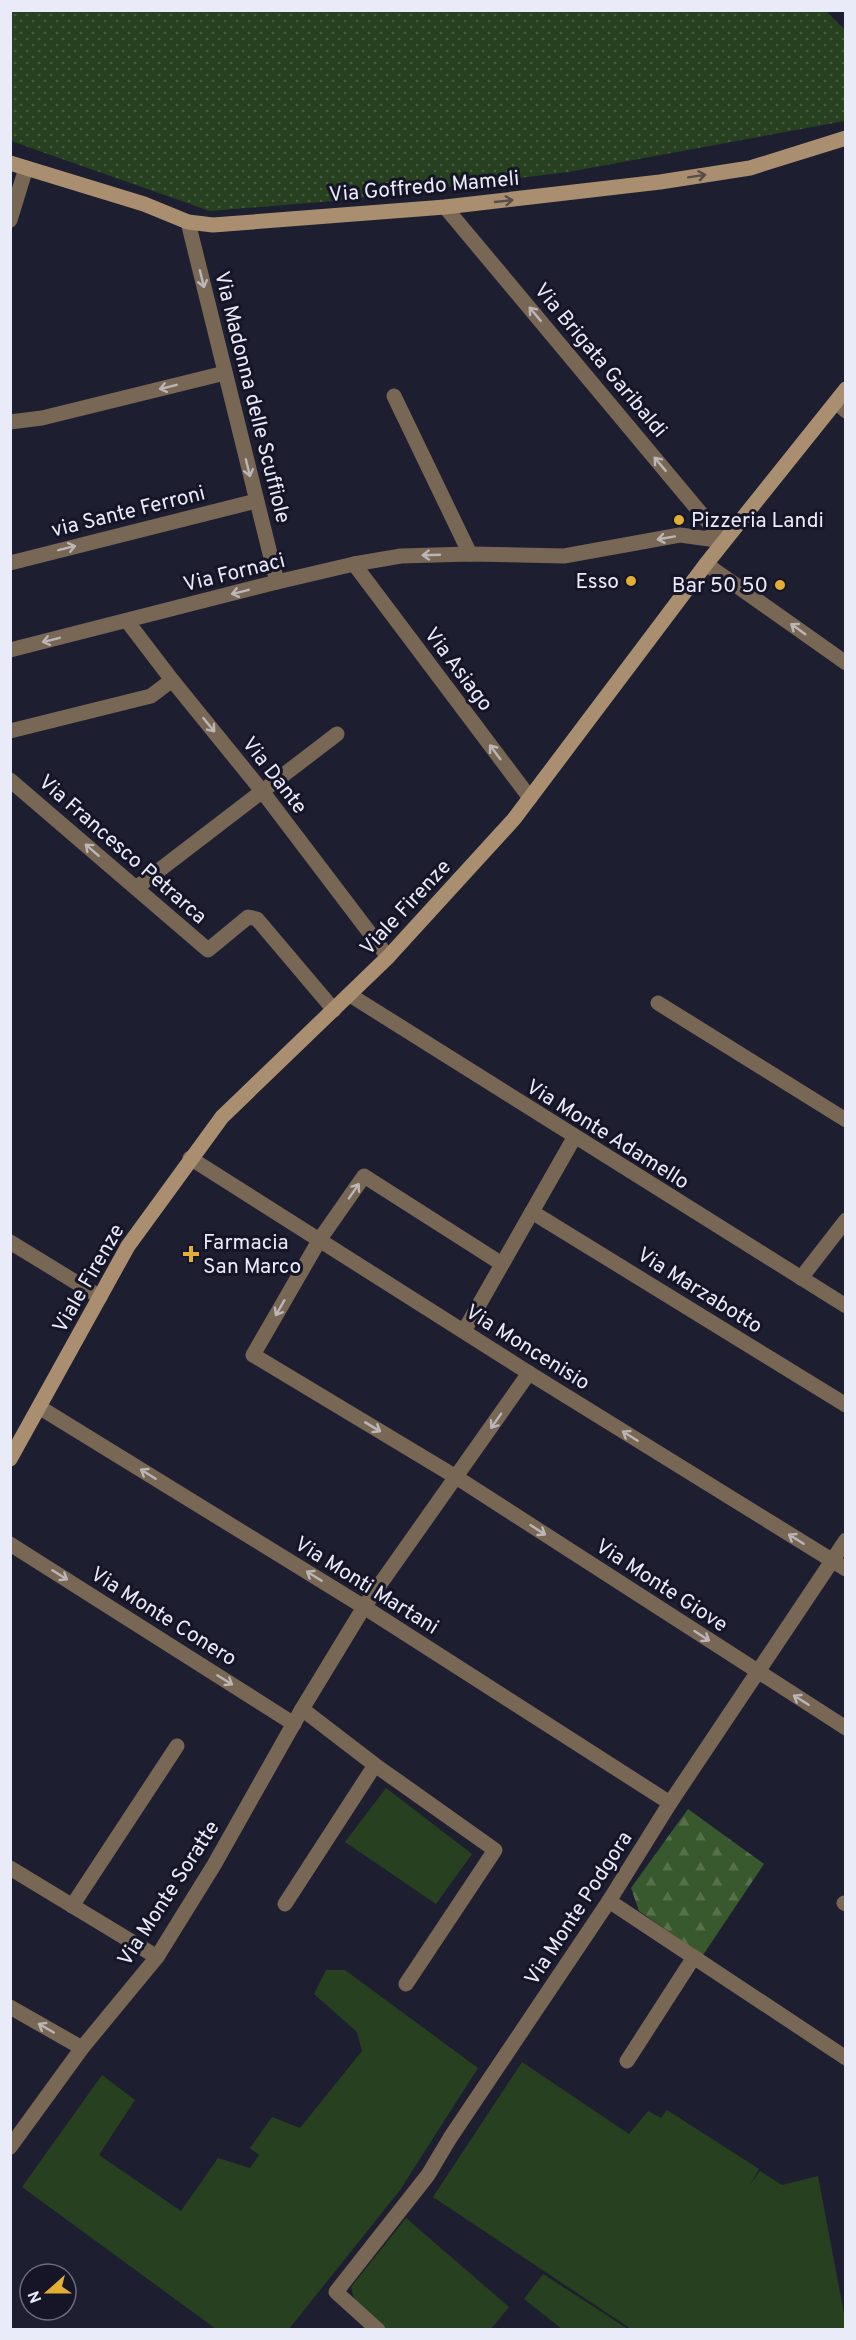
<svg xmlns="http://www.w3.org/2000/svg" width="856" height="2340" viewBox="0 0 856 2340" font-family="Overpass,sans-serif">
  <defs>
    <pattern id="grass-dots" width="8" height="8" patternUnits="userSpaceOnUse" patternTransform="scale(1.5)"><rect width="8" height="8" fill="#27401f"/><path d="M2 2h.1M6 6h.1" fill="none" stroke="#465c40" stroke-width="1.8" stroke-linecap="round"/></pattern>
    <pattern id="forest-firs" width="22" height="20" patternUnits="userSpaceOnUse" patternTransform="scale(1.5)"><rect width="22" height="20" fill="#38592d"/><path d="M5 1l3.5 6h-7zM16 11l3.5 6h-7z" fill="#55714c"/></pattern>
  </defs>
  <rect width="100%" height="100%" fill="#1e1e31"/>
  <!-- grass -->
  <polygon fill="url(#grass-dots)" points="826,11 845,30 845,121 568,172 335,201 210,211 11,141 11,11"/>
  <!-- forest -->
  <polygon fill="url(#forest-firs)" points="688,1809 764,1864 703,1955 639,1911 631,1888"/>
  <!-- green -->
  <g fill="#27401f">
    <polygon points="386,1788 472,1854 436,1904 345,1842"/>
    <polygon points="326,1970 345,1970 478,2068 400,2190 289,2329 216,2329 22,2187 102,2075 135,2100 99,2155 181,2211 218,2158 250,2168 259,2155 250,2148 272,2117 300,2128 362,2051 357,2032 314,1994"/>
    <polygon points="522,2062 629,2134 648,2111 661,2118 667,2110 759,2169 750,2185 760,2171 782,2185 818,2176 845,2319 845,2329 631,2329 433,2197"/>
    <polygon points="406,2218 509,2307 491,2329 386,2329 355,2303 351,2287"/>
    <polygon points="543,2274 628,2329 562,2329 524,2299"/>
  </g>
  <g fill="none" stroke-linecap="round" stroke-linejoin="round">
    <!-- street -->
    <g stroke="#776754" stroke-width="15">
      <polyline points="445,207 724,541"/>
      <polyline points="10,220 26,168"/>
      <polyline points="188,222 277,582"/>
      <polyline points="394,396 470,554"/>
      <polyline points="836,402 846,411"/>
      <polyline points="10,422 42,418 225,373"/>
      <polyline points="10,563 256,501"/>
      <polyline points="354,564 530,798"/>
      <polyline points="706,564 846,663"/>
      <polyline points="127,621 172,680 262,791 388,957"/>
      <polyline points="10,650 277,582 354,564 401,556 470,554 564,556 680,535 724,541"/>
      <polyline points="10,731 151,696 172,680"/>
      <polyline points="10,780 208,950 248,917 257,919 334,1010"/>
      <polyline points="136,888 337,734"/>
      <polyline points="350,995 846,1306"/>
      <polyline points="658,1003 846,1120"/>
      <polyline points="190,1158 529,1373 846,1569"/>
      <polyline points="532,1212 846,1405"/>
      <polyline points="10,1242 100,1297"/>
      <polyline points="502,1264 364,1176 320,1239 253,1355 456,1477 846,1728"/>
      <polyline points="801,1278 846,1220"/>
      <polyline points="464,1331 574,1138"/>
      <polyline points="39,1407 364,1607 670,1803"/>
      <polyline points="10,1544 294,1724"/>
      <polyline points="302,1709 375,1765 495,1850 406,1984"/>
      <polyline points="10,1868 157,1957"/>
      <polyline points="609,1901 846,2058"/>
      <polyline points="844,1903 846,1904"/>
      <polyline points="285,1904 375,1765"/>
      <polyline points="72,1906 177,1746"/>
      <polyline points="10,2007 82,2048"/>
      <polyline points="627,2061 694,1957"/>
      <polyline points="10,2147 82,2048 157,1957 214,1865 302,1709 364,1607 529,1373"/>
      <polyline points="378,2330 336,2292 428,2175 450,2138 609,1901 670,1803 846,1540"/>
    </g>
    <!-- secondary -->
    <g stroke="#a98f70" stroke-width="15">
      <polyline points="10,163 144,204 188,222 213,225 445,207 660,182 750,168 846,138"/>
      <polyline points="10,1459 128,1246 222,1117 388,957 514,819 706,564 846,389"/>
    </g>
  </g>
  <!-- one-way arrows -->
  <defs><path id="oneway-shaft" d="M-6 0H5M1.5-3L5.5 0L1.5 3" fill="none" stroke-width="1.6" stroke-linecap="round" stroke-linejoin="round" transform="scale(1.5)"/></defs>
  <g stroke="#584c48">
    <use href="#oneway-shaft" transform="translate(697 176) rotate(-9)"/>
    <use href="#oneway-shaft" transform="translate(504 201) rotate(-6)"/>
  </g>
  <g stroke="#bcb6b7">
    <use href="#oneway-shaft" transform="translate(202 279) rotate(76)"/>
    <use href="#oneway-shaft" transform="translate(535 314) rotate(-130)"/>
    <use href="#oneway-shaft" transform="translate(168 387) rotate(166)"/>
    <use href="#oneway-shaft" transform="translate(660 464) rotate(-130)"/>
    <use href="#oneway-shaft" transform="translate(248 468) rotate(76)"/>
    <use href="#oneway-shaft" transform="translate(666 538) rotate(170)"/>
    <use href="#oneway-shaft" transform="translate(67 548) rotate(-14)"/>
    <use href="#oneway-shaft" transform="translate(431 555) rotate(178)"/>
    <use href="#oneway-shaft" transform="translate(240 592) rotate(166)"/>
    <use href="#oneway-shaft" transform="translate(798 629) rotate(-144)"/>
    <use href="#oneway-shaft" transform="translate(51 640) rotate(166)"/>
    <use href="#oneway-shaft" transform="translate(209 725) rotate(51)"/>
    <use href="#oneway-shaft" transform="translate(495 752) rotate(-127)"/>
    <use href="#oneway-shaft" transform="translate(92 850) rotate(-139)"/>
    <use href="#oneway-shaft" transform="translate(354 1191) rotate(-55)"/>
    <use href="#oneway-shaft" transform="translate(280 1308) rotate(120)"/>
    <use href="#oneway-shaft" transform="translate(496 1421) rotate(125)"/>
    <use href="#oneway-shaft" transform="translate(373 1427) rotate(31)"/>
    <use href="#oneway-shaft" transform="translate(630 1436) rotate(-148)"/>
    <use href="#oneway-shaft" transform="translate(148 1474) rotate(-148)"/>
    <use href="#oneway-shaft" transform="translate(538 1530) rotate(33)"/>
    <use href="#oneway-shaft" transform="translate(796 1539) rotate(-148)"/>
    <use href="#oneway-shaft" transform="translate(60 1575) rotate(32)"/>
    <use href="#oneway-shaft" transform="translate(314 1576) rotate(-148)"/>
    <use href="#oneway-shaft" transform="translate(702 1636) rotate(33)"/>
    <use href="#oneway-shaft" transform="translate(225 1680) rotate(32)"/>
    <use href="#oneway-shaft" transform="translate(801 1700) rotate(-148)"/>
    <use href="#oneway-shaft" transform="translate(46 2028) rotate(-150)"/>
  </g>
  <!-- markers -->
  <g fill="#e2af34" stroke="#151527" stroke-width="2">
    <circle cx="679" cy="520" r="6"/>
    <circle cx="631" cy="581" r="6"/>
    <circle cx="780" cy="585" r="6"/>
    <path d="M188 1245h6v6h6v6h-6v6h-6v-6h-6v-6h6z"/>
  </g>
  <g text-anchor="middle" stroke-width="6" stroke-linejoin="round" paint-order="stroke">
    <!-- street labels -->
    <g font-size="21" fill="#eaebf9" stroke="#151527">
      <text transform="translate(424 186) rotate(-5)" y="7">Via Goffredo Mameli</text>
      <text transform="translate(601 360) rotate(50)" y="7">Via Brigata Garibaldi</text>
      <text transform="translate(253 397) rotate(76)" y="7">Via Madonna delle Scuffiole</text>
      <text transform="translate(128 511) rotate(-14)" y="7">via Sante Ferroni</text>
      <text transform="translate(234 572) rotate(-14)" y="7">Via Fornaci</text>
      <text transform="translate(459 669) rotate(53)" y="7">Via Asiago</text>
      <text transform="translate(275 775) rotate(52)" y="7">Via Dante</text>
      <text transform="translate(123 849) rotate(41)" y="7">Via Francesco Petrarca</text>
      <text transform="translate(405 907) rotate(-47)" y="7">Viale Firenze</text>
      <text transform="translate(608 1134) rotate(32)" y="7">Via Monte Adamello</text>
      <text transform="translate(88 1278) rotate(-60)" y="7">Viale Firenze</text>
      <text transform="translate(700 1290) rotate(32)" y="7">Via Marzabotto</text>
      <text transform="translate(528 1347) rotate(32)" y="7">Via Moncenisio</text>
      <text transform="translate(367 1585) rotate(32)" y="7">Via Monti Martani</text>
      <text transform="translate(662 1585) rotate(33)" y="7">Via Monte Giove</text>
      <text transform="translate(164 1616) rotate(32)" y="7">Via Monte Conero</text>
      <text transform="translate(168 1893) rotate(-57)" y="7">Via Monte Soratte</text>
      <text transform="translate(578 1908) rotate(-57)" y="7">Via Monte Podgora</text>
    </g>
    <!-- poi labels -->
    <g font-size="21" fill="#eaebf9" stroke="#151527" text-anchor="start">
      <text x="691" y="527">Pizzeria Landi</text>
      <text x="619" y="588" text-anchor="end">Esso</text>
      <text x="768" y="592" text-anchor="end">Bar 50 50</text>
      <text x="203" y="1249">Farmacia<tspan x="203" dy="24">San Marco</tspan></text>
    </g>
  </g>
  <!-- border -->
  <rect width="856" height="2340" fill="none" stroke="#eaebf9" stroke-width="24"/>
  <!-- north arrow -->
  <g transform="translate(48 2292) rotate(249)"><circle r="28" fill="#151527" stroke="#6a6b7b" stroke-width="1.5"/>
  <path d="M0-4.5L10 22L0 15L-10 22Z" fill="#e2af34"/>
  <text y="-9" font-size="16" font-weight="bold" text-anchor="middle" fill="#eaebf9">N</text>
  </g>
</svg>
